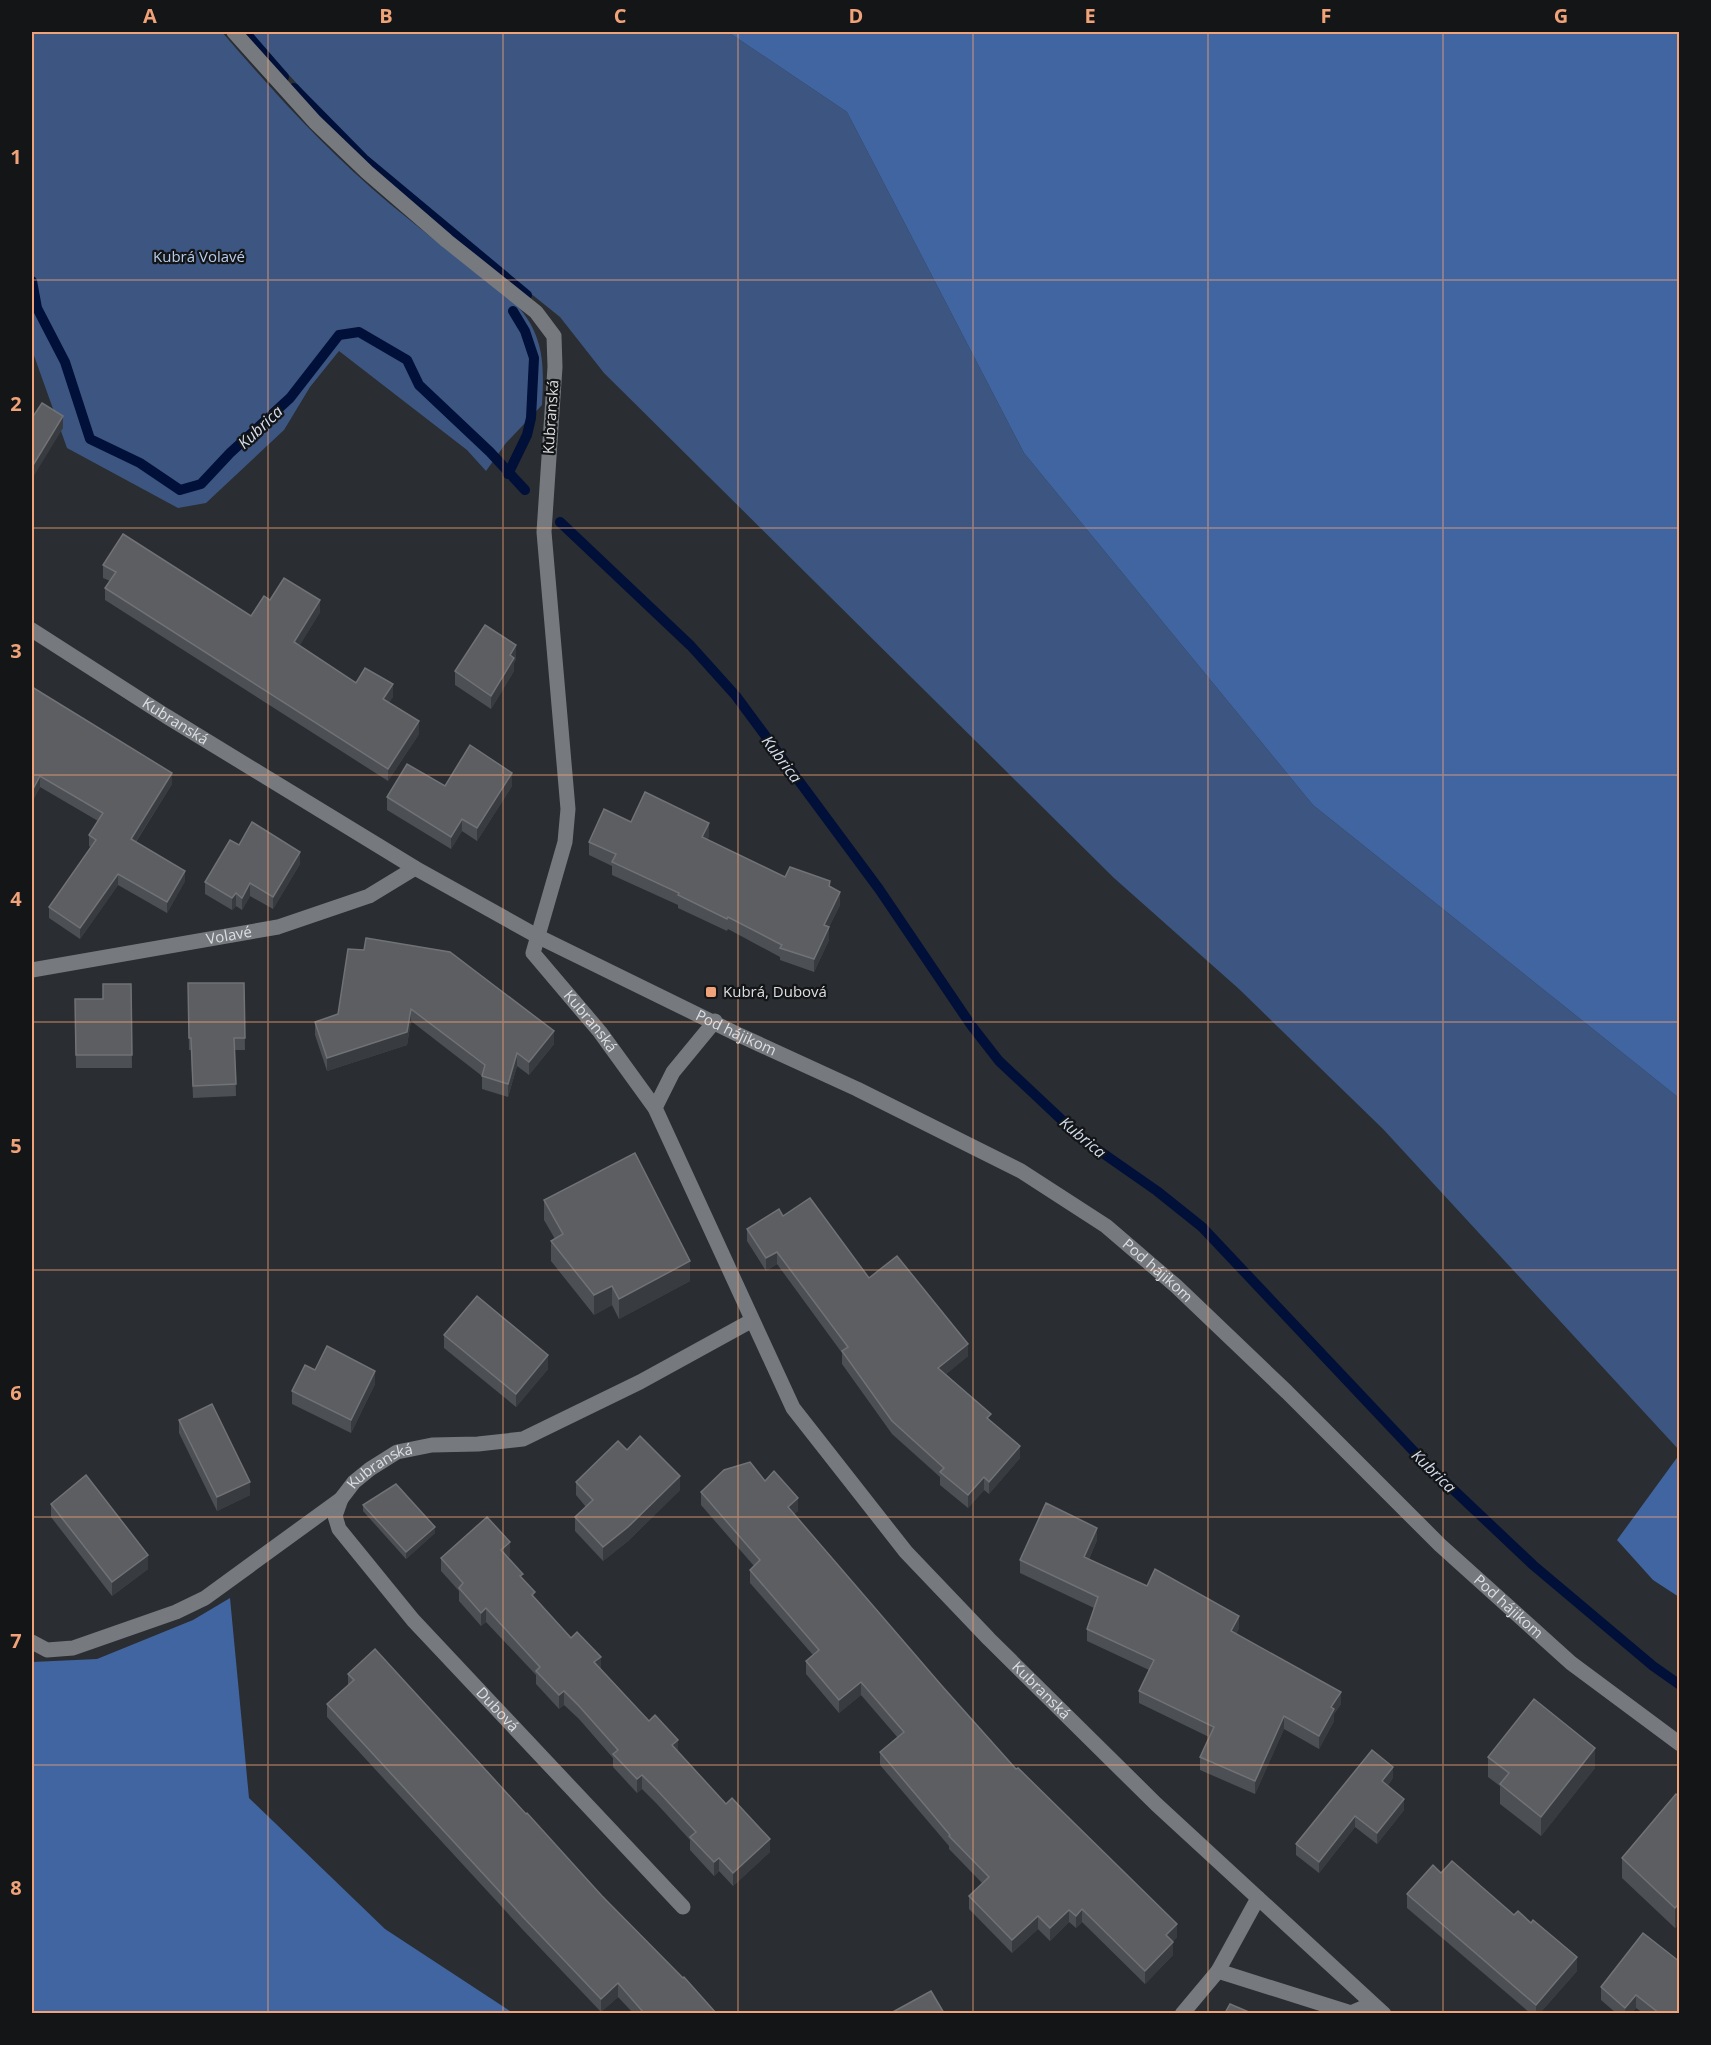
<svg xmlns="http://www.w3.org/2000/svg" width="1711" height="2045" viewBox="0 0 1711 2045" font-family="'Open Sans',sans-serif">
  <rect width="100%" height="100%" fill="#2a2d31"/>
  <!-- green -->
  <g fill="#3c5681">
    <path d="M32,32h190c53,62 105,119 168,172 26,21 52,42 78,63 18,13 39,26 53,43 24,30 23,59 21,95l-36,38 -20,28 -19,-21 -128,-99 -29,36 -26,43 -78,73 -28,5 -111,-60 -35,-98z"/>
    <polygon points="250,32 728,32 847,112 1024,453 1313,805 1679,1098 1679,1450 1383,1129 1239,989 1114,878 604,373 560,317 463,239 368,158 319,108"/>
  </g>
  <!-- forest -->
  <g fill="#4065a1">
    <polygon points="728,32 1679,32 1679,1098 1313,805 1024,453 847,112"/>
    <polygon points="1679,1455 1679,1597 1653,1580 1617,1540"/>
    <polygon points="230,1598 249,1798 385,1929 513,2013 32,2013 32,1662 97,1659 193,1620"/>
  </g>
  <g fill="none" stroke-linecap="round" stroke-linejoin="round">
    <!-- stream -->
    <g stroke="#001038" stroke-width="10">
      <polyline points="245,32 284,77"/>
      <polyline points="294,88 364,159 527,295"/>
      <polyline points="32,281 37,308 65,362 90,439 140,463 180,490 201,484 230,453 290,398 339,335 359,332 407,360 419,385 490,452 525,490"/>
      <polyline points="508,474 527,435 531,418 534,358 525,331 513,311"/>
      <polyline points="560,522 691,646 736,696 879,889 971,1025 999,1061 1081,1138 1157,1191 1202,1227 1422,1460 1533,1565 1653,1666 1680,1685"/>
    </g>
    <!-- minor -->
    <g stroke="#76797e" stroke-width="15">
      <path id="s1" d="M234,32l81,90 52,50 80,69 89,71 18,24 1,31 -11,165 24,277 -3,33 -32,111 67,79 55,76 138,300 113,144 83,87 167,165 228,210"/>
      <path id="s2" d="M32,970l246,-43 91,-31 46,-28"/>
      <polyline points="655,1108 673,1072 715,1021"/>
      <path id="s3" d="M341,1499l-6,17 4,13 74,91 270,287"/>
      <path id="s4" d="M32,1642l15,8 26,-2 103,-36 29,-14 136,-99 13,-17 16,-13 27,-17 35,-7 46,-1 45,-5 117,-57 111,-61"/>
      <polyline points="1218,1971 1351,2013 1372,2004"/>
      <polyline points="1182,2014 1218,1971 1258,1898"/>
    </g>
    <!-- tertiary -->
    <path stroke="#76797e" stroke-width="15" id="s5" d="M32,630l134,86 249,152 122,68 200,98 120,55 164,82 85,55 70,60 111,106 153,153 131,118 109,81"/>
  </g>
  <!-- wall -->
  <g fill="#4c4f53">
    <polygon points="103,565 251,616 270,600 320,612 299,646 356,683 393,697 389,702 419,734 388,781 105,600 105,588 110,581 103,578"/>
    <polygon points="516,659 514,663 514,671 491,709 455,685 455,671"/>
    <polygon points="32,689 172,784 136,842 185,881 167,913 118,885 80,939 49,918 49,907 91,847 89,846 89,835 98,821 40,787 32,802"/>
    <polygon points="445,786 512,786 477,841 462,831 451,849 387,810 387,797"/>
    <polygon points="631,822 709,836 707,840 785,877 830,887 840,905 829,927 829,940 814,972 780,960 780,957 728,929 727,931 678,908 678,905 612,875 612,866 589,855 589,842"/>
    <polygon points="239,845 300,864 273,909 250,896 242,910 236,906 232,910 205,894 205,882"/>
    <polygon points="348,949 554,1044 529,1075 517,1066 508,1097 482,1089 482,1076 411,1021 407,1045 327,1071 315,1035 315,1022 338,1014"/>
    <polygon points="188,983 244,983 245,1050 235,1050 236,1096 193,1098 191,1050 189,1050"/>
    <polygon points="131,984 132,1068 76,1068 75,999 103,999"/>
    <polygon points="544,1200 690,1281 619,1319 612,1305 594,1315 551,1261 551,1241 555,1239 544,1220"/>
    <polygon points="783,1216 869,1278 968,1356 946,1374 991,1421 1020,1458 989,1494 984,1490 968,1508 940,1485 940,1477 892,1434 842,1364 842,1353 777,1264 766,1271 747,1241 747,1229"/>
    <polygon points="444,1335 548,1369 516,1407 444,1348"/>
    <polygon points="315,1370 375,1384 351,1433 292,1404 292,1391"/>
    <polygon points="179,1420 250,1495 217,1511 179,1433"/>
    <polygon points="627,1450 680,1490 628,1541 603,1561 575,1531 575,1517 586,1507 576,1495 576,1482"/>
    <polygon points="765,1481 798,1511 794,1514 942,1686 1016,1769 1177,1937 1172,1942 1173,1955 1145,1984 1082,1922 1076,1928 1069,1922 1050,1941 1038,1929 1012,1953 969,1909 969,1896 982,1883 949,1849 949,1846 880,1765 880,1752 898,1738 861,1695 839,1713 806,1674 806,1661 813,1655 750,1583 750,1570 754,1566 701,1505 701,1492"/>
    <polygon points="51,1504 148,1569 112,1596 51,1517"/>
    <polygon points="363,1505 435,1533 406,1559 363,1511"/>
    <polygon points="1097,1540 1089,1559 1239,1628 1236,1634 1341,1704 1334,1714 1334,1721 1319,1749 1284,1729 1255,1794 1200,1770 1200,1757 1209,1737 1139,1703 1139,1691 1149,1670 1087,1641 1087,1629 1094,1608 1020,1573 1020,1560"/>
    <polygon points="510,1556 508,1557 523,1579 535,1598 770,1852 733,1886 719,1871 714,1876 690,1850 690,1840 656,1803 642,1789 637,1793 613,1767 613,1758 579,1719 564,1705 559,1709 536,1684 536,1675 486,1622 481,1626 459,1601 459,1591 441,1571 441,1558"/>
    <polygon points="348,1674 526,1814 602,1896 716,2013 633,2013 618,1997 601,2012 523,1930 327,1717 327,1704 348,1685"/>
    <polygon points="1488,1757 1595,1768 1541,1836 1500,1804 1500,1786 1488,1777"/>
    <polygon points="1393,1778 1388,1785 1404,1810 1377,1844 1355,1827 1319,1873 1296,1855 1296,1844"/>
    <polygon points="1680,1797 1680,1923 1675,1928 1622,1878 1622,1858"/>
    <polygon points="1441,1873 1577,1971 1540,2013 1530,2013 1407,1908 1407,1894"/>
    <polygon points="1680,1962 1680,2013 1643,2013 1636,2008 1631,2013 1616,2013 1601,2000 1601,1987"/>
  </g>
  <!-- shaded-wall -->
  <g fill="#383b3f">
    <polygon points="63,416 63,428 32,479 32,467"/>
    <polygon points="320,600 320,612 294,655 294,642"/>
    <polygon points="516,645 516,659 514,663 514,671 491,709 491,696 510,655"/>
    <polygon points="393,684 393,697 383,711 383,699"/>
    <polygon points="419,721 419,734 388,781 388,769"/>
    <polygon points="172,773 172,784 131,849 131,839"/>
    <polygon points="512,773 512,786 477,841 477,828"/>
    <polygon points="40,776 40,787 32,802 32,791"/>
    <polygon points="462,819 462,831 451,849 451,837"/>
    <polygon points="709,823 709,836 702,850 702,837"/>
    <polygon points="300,852 300,864 273,909 273,897"/>
    <polygon points="185,871 185,881 167,913 167,902"/>
    <polygon points="118,874 118,885 80,939 80,928"/>
    <polygon points="250,883 250,896 242,910 242,898"/>
    <polygon points="840,892 840,905 829,927 829,940 814,972 814,959 824,925"/>
    <polygon points="236,893 236,906 232,910 232,898"/>
    <polygon points="411,1009 411,1021 407,1045 327,1071 327,1058"/>
    <polygon points="554,1031 554,1044 529,1075 529,1062"/>
    <polygon points="517,1053 517,1066 508,1097 508,1084"/>
    <polygon points="777,1252 777,1264 766,1271 766,1258"/>
    <polygon points="690,1261 690,1281 619,1319 619,1299"/>
    <polygon points="612,1286 612,1305 594,1315 594,1295"/>
    <polygon points="968,1344 968,1356 938,1381 938,1368"/>
    <polygon points="548,1355 548,1369 516,1407 516,1394"/>
    <polygon points="375,1371 375,1384 351,1433 351,1420"/>
    <polygon points="1020,1446 1020,1458 989,1494 989,1482"/>
    <polygon points="680,1476 680,1490 628,1541 603,1561 603,1547"/>
    <polygon points="984,1477 984,1490 968,1508 968,1495"/>
    <polygon points="250,1482 250,1495 217,1511 217,1497"/>
    <polygon points="798,1498 798,1511 788,1520 788,1507"/>
    <polygon points="435,1527 435,1533 406,1559 406,1552"/>
    <polygon points="1097,1528 1097,1540 1084,1569 1084,1557"/>
    <polygon points="510,1542 510,1556 501,1563 501,1550"/>
    <polygon points="148,1555 148,1569 112,1596 112,1582"/>
    <polygon points="486,1608 486,1622 481,1626 481,1613"/>
    <polygon points="1239,1616 1239,1628 1231,1643 1231,1631"/>
    <polygon points="601,1657 601,1670 594,1662"/>
    <polygon points="861,1682 861,1695 839,1713 839,1700"/>
    <polygon points="564,1691 564,1705 559,1709 559,1695"/>
    <polygon points="1341,1692 1341,1704 1334,1714 1334,1721 1319,1749 1319,1736 1331,1707"/>
    <polygon points="1284,1716 1284,1729 1255,1794 1255,1781"/>
    <polygon points="678,1740 678,1753 672,1745"/>
    <polygon points="1595,1748 1595,1768 1541,1836 1541,1817"/>
    <polygon points="1393,1767 1393,1778 1382,1792 1382,1781"/>
    <polygon points="642,1775 642,1789 637,1793 637,1779"/>
    <polygon points="1404,1799 1404,1810 1377,1844 1377,1833"/>
    <polygon points="1355,1816 1355,1827 1319,1873 1319,1862"/>
    <polygon points="770,1839 770,1852 733,1886 733,1873"/>
    <polygon points="719,1858 719,1871 714,1876 714,1862"/>
    <polygon points="1680,1903 1680,1923 1675,1928 1675,1908"/>
    <polygon points="1082,1909 1082,1922 1076,1928 1076,1916"/>
    <polygon points="1069,1910 1069,1922 1050,1941 1050,1928"/>
    <polygon points="1038,1916 1038,1929 1012,1953 1012,1940"/>
    <polygon points="1177,1924 1177,1937 1166,1948 1166,1935"/>
    <polygon points="1173,1942 1173,1955 1145,1984 1145,1971"/>
    <polygon points="1577,1957 1577,1971 1540,2013 1536,2013 1536,2005"/>
    <polygon points="618,1983 618,1997 601,2012 601,1999"/>
    <polygon points="1636,1995 1636,2008 1631,2013 1625,2013 1625,2008"/>
  </g>
  <!-- building -->
  <g fill="#5c5e62" stroke="#707276" stroke-width="1.5">
    <polygon points="42,403 63,416 32,467 32,418"/>
    <polygon points="123,534 251,616 264,596 270,600 284,578 320,600 294,642 356,683 365,668 393,684 383,699 419,721 388,769 105,588 116,572 103,565"/>
    <polygon points="485,625 516,645 510,655 514,658 491,696 455,671"/>
    <polygon points="32,687 172,773 131,839 185,871 167,902 118,874 80,928 49,907 96,840 89,835 103,813 40,776 32,791"/>
    <polygon points="470,745 512,773 477,828 462,819 451,837 387,797 407,764 445,786"/>
    <polygon points="645,792 709,823 702,837 785,877 790,867 830,881 829,886 840,892 824,925 829,927 814,959 780,948 782,945 728,917 727,919 678,895 679,893 612,862 616,854 589,842 604,809 631,822"/>
    <polygon points="252,822 300,852 273,897 250,883 242,898 236,893 232,898 205,882 230,840 239,845"/>
    <polygon points="366,938 450,952 554,1031 529,1062 517,1053 508,1084 482,1076 485,1065 411,1009 407,1032 327,1058 315,1022 338,1014 348,949 364,950"/>
    <polygon points="188,983 244,983 245,1038 234,1038 236,1084 193,1086 191,1038 189,1038"/>
    <polygon points="103,984 131,984 132,1055 76,1055 75,999 103,999"/>
    <polygon points="635,1153 690,1261 619,1299 612,1286 594,1295 551,1241 563,1234 544,1200"/>
    <polygon points="810,1198 869,1278 897,1256 968,1344 938,1368 991,1414 987,1418 1020,1446 989,1482 984,1477 968,1495 940,1472 944,1468 892,1421 842,1351 848,1347 777,1252 766,1258 747,1229 779,1209 783,1216"/>
    <polygon points="477,1296 548,1355 516,1394 444,1335"/>
    <polygon points="327,1346 375,1371 351,1420 292,1391 305,1365 315,1370"/>
    <polygon points="212,1404 250,1482 217,1497 179,1420"/>
    <polygon points="640,1436 680,1476 628,1527 603,1547 575,1517 593,1500 576,1482 618,1441 627,1450"/>
    <polygon points="750,1462 765,1481 774,1471 798,1498 788,1507 942,1686 1016,1769 1018,1768 1177,1924 1166,1935 1173,1942 1145,1971 1082,1909 1076,1916 1069,1910 1050,1928 1038,1916 1012,1940 969,1896 989,1877 949,1836 950,1835 880,1752 904,1732 861,1682 839,1700 806,1661 819,1650 750,1570 760,1560 701,1492 724,1470"/>
    <polygon points="86,1475 148,1555 112,1582 51,1504"/>
    <polygon points="396,1484 435,1527 406,1552 363,1505"/>
    <polygon points="1046,1503 1097,1528 1084,1557 1147,1586 1155,1569 1239,1616 1231,1631 1341,1692 1331,1707 1334,1709 1319,1736 1284,1716 1255,1781 1200,1757 1214,1727 1139,1691 1154,1660 1087,1629 1098,1597 1020,1560"/>
    <polygon points="487,1517 510,1542 501,1550 523,1574 520,1576 535,1592 532,1595 571,1638 577,1632 601,1657 594,1662 649,1721 655,1715 678,1740 672,1745 726,1804 732,1798 770,1839 733,1873 719,1858 714,1862 690,1837 696,1832 656,1789 642,1775 637,1779 613,1754 618,1750 579,1706 564,1691 559,1695 536,1671 540,1667 486,1608 481,1613 459,1588 463,1583 441,1558"/>
    <polygon points="375,1649 526,1814 527,1813 602,1896 683,1978 684,1977 716,2013 644,2013 618,1983 601,1999 523,1917 327,1704 354,1680 348,1674"/>
    <polygon points="1534,1699 1595,1748 1541,1817 1500,1784 1509,1773 1488,1757"/>
    <polygon points="1372,1750 1393,1767 1382,1781 1404,1799 1377,1833 1355,1816 1319,1862 1296,1844"/>
    <polygon points="1676,1794 1680,1797 1680,1903 1675,1908 1622,1858"/>
    <polygon points="1452,1861 1514,1915 1518,1911 1531,1923 1533,1920 1577,1957 1536,2005 1407,1894 1433,1865 1441,1873"/>
    <polygon points="1643,1933 1680,1962 1680,2013 1659,2013 1636,1995 1625,2008 1601,1987"/>
    <polygon points="931,1991 944,2013 891,2013"/>
    <polygon points="1230,2004 1251,2013 1225,2013"/>
  </g>
  <!-- grid -->
  <path fill="none" stroke="#f0a278" stroke-width="1.5" stroke-opacity="0.55" d="M268,32v1982M503,32v1982M738,32v1982M973,32v1982M1208,32v1982M1443,32v1982M32,280h1648M32,528h1648M32,775h1648M32,1022h1648M32,1270h1648M32,1517h1648M32,1765h1648"/>
  <!-- markers -->
  <rect fill="#f0a278" stroke="#141517" stroke-width="2" x="705" y="986" width="12" height="12" rx="3"/>
  <g text-anchor="middle" stroke-width="4.5" stroke-linejoin="round" paint-order="stroke">
    <!-- park labels -->
    <g font-size="15" fill="#b7cdef" stroke="#141517">
      <text x="199" y="262">Kubrá Volavé</text>
    </g>
    <!-- street labels -->
    <g font-size="15" fill="#dddfe2" stroke="#141517">
      <text transform="translate(551 417) rotate(-86)" y="5">Kubranská</text>
      <text dy="5" stroke="none"><textPath href="#s5" startOffset="170">Kubranská</textPath></text>
      <text dy="5" stroke="none"><textPath href="#s2" startOffset="200">Volavé</textPath></text>
      <text dy="5" stroke="none"><textPath href="#s1" startOffset="1155">Kubranská</textPath></text>
      <text dy="5" stroke="none"><textPath href="#s5" startOffset="812">Pod hájikom</textPath></text>
      <text dy="5" stroke="none"><textPath href="#s5" startOffset="1298">Pod hájikom</textPath></text>
      <text dy="5" stroke="none"><textPath href="#s4" startOffset="405">Kubranská</textPath></text>
      <text dy="5" stroke="none"><textPath href="#s5" startOffset="1784">Pod hájikom</textPath></text>
      <text dy="5" stroke="none"><textPath href="#s1" startOffset="1970">Kubranská</textPath></text>
      <text dy="5" stroke="none"><textPath href="#s3" startOffset="272">Dubová</textPath></text>
    </g>
    <!-- poi labels -->
    <g font-size="15" fill="#dddfe2" stroke="#141517" text-anchor="start">
      <text x="723" y="997">Kubrá, Dubová</text>
    </g>
    <!-- water labels -->
    <g font-size="16" font-style="italic" fill="#d2ddee" stroke="#141517">
      <text transform="translate(260 427) rotate(-43)" y="6">Kubrica</text>
      <text transform="translate(782 759) rotate(53)" y="6">Kubrica</text>
      <text transform="translate(1083 1137) rotate(40)" y="6">Kubrica</text>
      <text transform="translate(1434 1471) rotate(44)" y="6">Kubrica</text>
    </g>
  </g>
  <!-- border -->
  <rect width="1711" height="2045" fill="none" stroke="#141517" stroke-width="66"/>
  <rect x="33" y="33" width="1645" height="1979" fill="none" stroke="#f0a278" stroke-width="2"/>
  <g font-size="20" text-anchor="middle" font-weight="bold" fill="#f0a278">
    <text x="150" y="23">A</text>
    <text x="386" y="23">B</text>
    <text x="620" y="23">C</text>
    <text x="856" y="23">D</text>
    <text x="1090" y="23">E</text>
    <text x="1326" y="23">F</text>
    <text x="1561" y="23">G</text>
    <text x="16" y="164">1</text>
    <text x="16" y="411">2</text>
    <text x="16" y="658">3</text>
    <text x="16" y="906">4</text>
    <text x="16" y="1153">5</text>
    <text x="16" y="1400">6</text>
    <text x="16" y="1648">7</text>
    <text x="16" y="1895">8</text>
  </g>
</svg>
